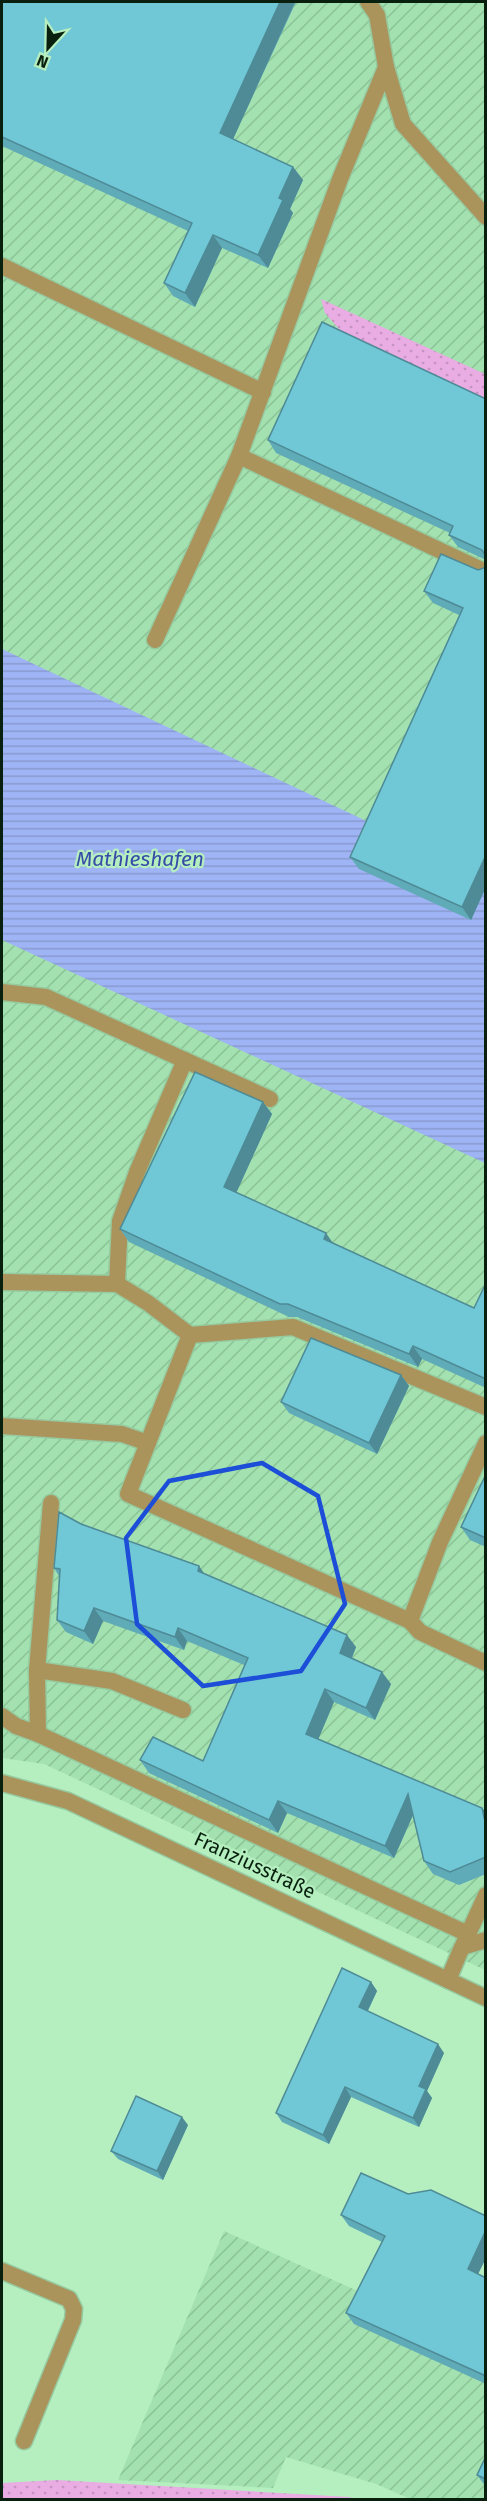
<svg xmlns="http://www.w3.org/2000/svg" width="487" height="2501" viewBox="0 0 487 2501" font-family="'Fira Sans',sans-serif">
  <defs>
    <pattern id="industrial-furrows" width="10" height="10" patternUnits="userSpaceOnUse" patternTransform="scale(1.5)"><rect width="10" height="10" fill="#a3e2b0"/><path d="M-1 1l2-2M0 10L10 0M9 11l2-2" fill="none" stroke="#8bc296"/></pattern>
    <pattern id="grass-dots" width="8" height="8" patternUnits="userSpaceOnUse" patternTransform="scale(1.5)"><rect width="8" height="8" fill="#e9ace3"/><path d="M2 2h.1M6 6h.1" fill="none" stroke="#c694c2" stroke-width="1.8" stroke-linecap="round"/></pattern>
    <pattern id="water-rules" width="6" height="5" patternUnits="userSpaceOnUse" patternTransform="scale(1.5)"><rect width="6" height="5" fill="#9fb4f4"/><path d="M0 2.5h6" fill="none" stroke="#889ad0"/></pattern>
  </defs>
  <rect width="100%" height="100%" fill="#b5efc0"/>
  <!-- industrial -->
  <g fill="url(#industrial-furrows)">
    <polygon points="2,2 485,2 485,1970 44,1764 2,1758"/>
    <polygon points="224,2231 485,2348 485,2499 410,2499 376,2484 286,2457 273,2488 118,2480"/>
  </g>
  <!-- grass -->
  <g fill="url(#grass-dots)">
    <polygon points="321,299 485,374 485,400 346,337 325,313"/>
    <polygon points="57,2480 349,2497 355,2499 2,2499 2,2483"/>
  </g>
  <!-- water -->
  <polygon fill="url(#water-rules)" points="2,649 485,877 485,1163 2,940"/>
  <g fill="none" stroke-linecap="round" stroke-linejoin="round">
    <defs>
      <g id="service">
        <polyline points="2,266 263,392"/>
        <polyline points="239,456 340,179 386,67 377,15 368,2"/>
        <polyline points="155,640 239,456 486,572"/>
        <polyline points="2,992 46,997 270,1099"/>
        <polyline points="2,1282 117,1284 148,1303 190,1335"/>
        <polyline points="117,1284 120,1221 137,1172 185,1060"/>
        <polyline points="2,1426 122,1434 148,1443"/>
        <polyline points="486,1443 440,1542 410,1621 420,1632 486,1663"/>
        <polyline points="51,1503 37,1670 38,1734 468,1934"/>
        <polyline points="410,1621 128,1494 190,1335 293,1327 486,1407"/>
        <polyline points="37,1670 112,1681 183,1710"/>
        <polyline points="2,1716 16,1726 38,1734"/>
        <polyline points="464,1943 486,1895"/>
        <polyline points="448,1980 462,1947 486,1940"/>
        <polyline points="2,2271 69,2299 74,2309 73,2320 24,2441"/>
      </g>
      <polyline id="minor" points="386,67 403,124 486,217"/>
      <polyline id="tertiary" points="2,1783 68,1801 486,1998"/>
    </defs>
    <!-- service casing -->
    <use href="#service" stroke="#96caa0" stroke-width="19"/>
    <!-- minor casing -->
    <use href="#minor" stroke="#96caa0" stroke-width="19"/>
    <!-- tertiary casing -->
    <use href="#tertiary" stroke="#96caa0" stroke-width="19"/>
    <!-- service -->
    <use href="#service" stroke="#aa945b" stroke-width="16"/>
    <!-- minor -->
    <use href="#minor" stroke="#aa945b" stroke-width="16"/>
    <!-- tertiary -->
    <use href="#tertiary" stroke="#aa945b" stroke-width="16"/>
  </g>
  <!-- wall -->
  <g fill="#60abb8">
    <polygon points="2,2 296,2 233,139 293,167 303,180 290,209 293,213 268,268 222,248 195,307 173,296 164,283 188,231 2,146"/>
    <polygon points="486,399 486,560 458,547 449,535 450,533 276,453 268,440"/>
    <polygon points="486,564 486,887 471,920 359,869 350,857 459,615 433,603 424,591 484,568"/>
    <polygon points="263,1102 272,1114 236,1193 334,1244 474,1308 486,1283 486,1388 422,1359 418,1367 297,1317 289,1317 129,1242 120,1229"/>
    <polygon points="401,1375 409,1386 377,1454 289,1413 281,1402"/>
    <polygon points="486,1474 486,1547 470,1540 461,1527"/>
    <polygon points="81,1524 199,1566 205,1575 356,1647 352,1658 391,1684 375,1720 334,1702 318,1739 482,1808 486,1812 486,1874 459,1885 433,1874 424,1861 413,1815 394,1858 287,1813 278,1833 149,1773 140,1760 203,1761 244,1665 187,1641 184,1650 103,1621 93,1644 66,1632 57,1620 59,1576 54,1568"/>
    <polygon points="371,1982 377,1991 368,2011 444,2053 427,2091 432,2098 419,2127 351,2097 329,2144 282,2122 276,2113"/>
    <polygon points="188,2125 163,2180 118,2159 111,2151"/>
    <polygon points="408,2194 486,2216 486,2258 478,2274 486,2278 486,2384 354,2324 346,2313 382,2242 349,2226 341,2215"/>
    <polygon points="486,2456 486,2487 477,2475"/>
  </g>
  <!-- shaded-wall -->
  <g fill="#4e8b96">
    <polygon points="280,2 295,2 230,146 220,133"/>
    <polygon points="293,167 303,180 290,209 293,213 268,268 258,255 279,198"/>
    <polygon points="213,235 222,248 195,307 185,293"/>
    <polygon points="486,855 486,887 471,920 462,907"/>
    <polygon points="263,1102 272,1114 233,1200 224,1187"/>
    <polygon points="326,1233 335,1246 324,1239"/>
    <polygon points="413,1346 422,1359 418,1367 409,1354"/>
    <polygon points="401,1375 409,1386 377,1454 369,1443"/>
    <polygon points="199,1566 208,1579 198,1571"/>
    <polygon points="94,1608 103,1621 93,1644 84,1631"/>
    <polygon points="178,1628 187,1641 184,1650 175,1637"/>
    <polygon points="347,1635 356,1647 349,1665 340,1653"/>
    <polygon points="382,1672 391,1684 375,1720 366,1708"/>
    <polygon points="325,1689 334,1702 315,1747 306,1734"/>
    <polygon points="408,1794 417,1806 394,1858 385,1846"/>
    <polygon points="278,1801 287,1813 278,1833 269,1820"/>
    <polygon points="482,1808 486,1812 486,1826"/>
    <polygon points="371,1982 377,1991 365,2016 359,2007"/>
    <polygon points="438,2044 444,2053 427,2091 432,2098 419,2127 413,2118 419,2086"/>
    <polygon points="345,2087 351,2097 329,2144 323,2135"/>
    <polygon points="182,2117 188,2125 163,2180 157,2171"/>
    <polygon points="486,2230 486,2258 475,2280 468,2269"/>
  </g>
  <!-- building -->
  <g fill="#70c7d6" stroke="#4e8b96" stroke-width="1.5">
    <polygon points="2,2 280,2 220,133 293,167 279,198 283,200 258,255 213,235 185,293 164,283 192,223 2,137"/>
    <polygon points="322,322 486,399 486,556 482,550 449,535 453,526 268,440"/>
    <polygon points="441,554 478,570 484,568 486,564 486,855 462,907 350,857 463,608 424,591"/>
    <polygon points="195,1072 263,1102 224,1187 326,1233 324,1239 474,1308 486,1283 486,1379 413,1346 409,1354 288,1304 280,1304 120,1229"/>
    <polygon points="311,1338 401,1375 369,1443 281,1402"/>
    <polygon points="486,1474 486,1538 461,1527"/>
    <polygon points="59,1512 81,1524 199,1566 198,1571 347,1635 340,1653 382,1672 366,1708 325,1689 306,1734 482,1808 486,1826 486,1857 450,1872 424,1861 408,1794 385,1846 278,1801 269,1820 140,1760 153,1737 203,1761 248,1658 178,1628 175,1637 94,1608 84,1631 57,1620 60,1569 54,1568"/>
    <polygon points="342,1968 371,1982 359,2007 438,2044 419,2086 426,2089 413,2118 345,2087 323,2135 276,2113"/>
    <polygon points="136,2096 182,2117 157,2171 111,2151"/>
    <polygon points="361,2173 408,2194 431,2190 486,2216 486,2230 468,2269 486,2278 486,2376 346,2313 385,2236 341,2215"/>
    <polygon points="486,2456 486,2479 477,2475"/>
  </g>
  <!-- marked area -->
  <path fill="none" stroke="#1d4ed8" stroke-width="4.5" stroke-linejoin="round" d="M262,1463l56,33 27,108 -44,67 -98,15 -66,-62 -11,-86 43,-57z"/>
  <g text-anchor="middle" stroke-width="4.5" stroke-linejoin="round" paint-order="stroke">
    <!-- street labels -->
    <g font-size="20" fill="#09200f" stroke="#b5efc0">
      <text transform="translate(255 1865) rotate(25)" y="7">Franziusstraße</text>
    </g>
    <!-- water labels -->
    <g font-size="21" font-style="italic" fill="#374ca7" stroke="#b5efc0">
      <text x="140" y="866">Mathieshafen</text>
    </g>
  </g>
  <!-- border -->
  <rect width="487" height="2501" fill="none" stroke="#09200f" stroke-width="6"/>
  <!-- north arrow -->
  <g transform="translate(48 48) rotate(202)" stroke="#b5efc0" stroke-width="4.5" paint-order="stroke">
  <path d="M0-4.5L10 22L0 15L-10 22Z" fill="#09200f"/>
  <text y="-9" font-size="16" font-weight="bold" text-anchor="middle" fill="#09200f">N</text>
  </g>
</svg>
